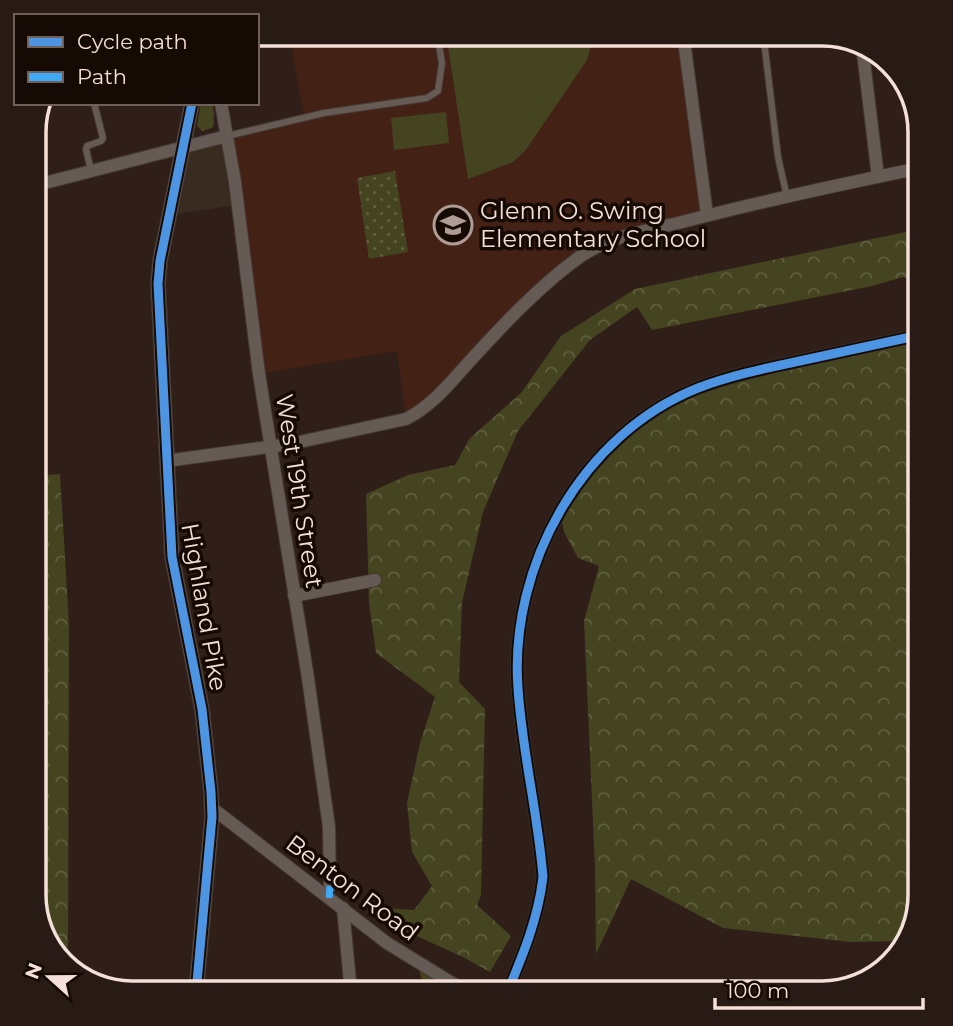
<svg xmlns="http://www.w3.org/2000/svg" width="953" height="1026" viewBox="0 0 953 1026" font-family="Montserrat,sans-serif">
  <defs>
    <pattern id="grass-tufts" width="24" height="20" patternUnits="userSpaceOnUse" patternTransform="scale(1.75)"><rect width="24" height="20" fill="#444420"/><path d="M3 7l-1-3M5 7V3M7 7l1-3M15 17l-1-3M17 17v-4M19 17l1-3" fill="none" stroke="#605f40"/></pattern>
    <pattern id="forest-crowns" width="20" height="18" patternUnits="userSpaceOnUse" patternTransform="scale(1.75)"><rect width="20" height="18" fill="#444420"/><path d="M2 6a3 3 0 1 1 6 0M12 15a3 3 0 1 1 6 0" fill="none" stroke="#605f40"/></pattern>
    <pattern id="park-dots" width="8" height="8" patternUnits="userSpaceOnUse" patternTransform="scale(1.75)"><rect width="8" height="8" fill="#444420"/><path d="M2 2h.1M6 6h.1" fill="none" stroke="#605f40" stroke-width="1.8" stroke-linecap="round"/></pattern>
  </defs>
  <rect width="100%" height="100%" fill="#2f1f18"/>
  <!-- commercial -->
  <polygon fill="#392b1f" points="227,136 237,205 169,215 182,148"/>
  <!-- built -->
  <polygon fill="#432215" points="289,33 683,33 707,215 582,256 406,419 397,351 259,374 227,136 304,118"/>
  <!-- grass -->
  <polygon fill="url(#grass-tufts)" points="201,103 213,103 214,124 212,128 202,131 197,126"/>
  <!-- forest -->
  <g fill="url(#forest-crowns)">
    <polygon points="920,229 920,282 903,277 872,286 652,330 637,307 590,340 518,431 483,512 462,603 459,682 485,709 481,895 477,905 511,936 490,972 463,957 401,929 382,908 414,910 432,886 412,852 407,803 420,743 435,697 376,653 369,603 366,494 408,475 455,465 470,438 521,393 561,336 635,289"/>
    <polygon points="920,335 920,895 909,938 907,941 851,942 723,928 631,879 596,954 595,867 584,621 599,566 578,558 564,532 560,512 611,447 697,389"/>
    <polygon points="60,474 69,625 68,966 54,955 33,895 33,476"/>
    <polygon points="417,963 474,993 426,993"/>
  </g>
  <!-- park -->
  <polygon fill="url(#park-dots)" points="395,171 408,252 369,259 357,178"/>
  <!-- pitch -->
  <g fill="#444420">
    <polygon points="446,33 594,33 587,60 525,151 513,162 468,179"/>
    <polygon points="446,112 449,143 394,150 391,118"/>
  </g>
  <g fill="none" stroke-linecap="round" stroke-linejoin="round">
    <defs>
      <g id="service">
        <polyline points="296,33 305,36 317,33"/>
        <polyline points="763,33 778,157 787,197"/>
        <polyline points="227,136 324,113 427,98 438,91 442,63 437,33"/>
        <polyline points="91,171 86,149 87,146 101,141 103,138 94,103"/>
      </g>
      <g id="minor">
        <polyline points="683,33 707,215"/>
        <polyline points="863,53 878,177"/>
        <polyline points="221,103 235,182 259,374 308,678 329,827 330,886"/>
        <polyline points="33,186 227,136"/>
        <path d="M166,461l124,-17 116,-25c27,-14 43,-35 63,-57 33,-36 72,-78 112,-106 32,-21 69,-26 105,-35 77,-20 156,-37 234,-53"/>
        <polyline points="294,596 375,580"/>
        <polyline points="212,808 387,943 452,983 474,993"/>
        <polyline points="343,908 351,993"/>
        <path d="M507,993c16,-38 31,-74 36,-116 -5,-63 -21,-126 -25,-189 -9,-122 64,-254 180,-300 31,-12 64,-19 97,-26 42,-9 83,-18 125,-27"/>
      </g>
      <polyline id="tertiary" points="192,103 160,261 158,284 172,557 202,709 211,792 212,817 196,993"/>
    </defs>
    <!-- service casing -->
    <use href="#service" stroke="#463934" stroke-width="8"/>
    <!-- minor casing -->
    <use href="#minor" stroke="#463934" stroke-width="14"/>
    <!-- tertiary casing -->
    <use href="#tertiary" stroke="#463934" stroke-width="16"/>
    <!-- service -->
    <use href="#service" stroke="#665a54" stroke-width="6"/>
    <!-- minor -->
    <use href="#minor" stroke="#665a54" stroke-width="12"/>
    <!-- tertiary -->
    <use href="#tertiary" stroke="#665a54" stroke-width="14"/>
    <!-- quiet -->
    <polyline stroke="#3fa9f5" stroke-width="7" stroke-dasharray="14 7" stroke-linecap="butt" points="329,898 330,886"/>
    <defs>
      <g id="cycleway">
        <polyline points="192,103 160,261 158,284 172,557 202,709 211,792 212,817 196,993"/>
        <path d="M507,993c16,-38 31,-74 36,-116 -5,-63 -21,-126 -25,-189 -9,-122 64,-254 180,-300 31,-12 64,-19 97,-26 42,-9 83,-18 125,-27"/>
      </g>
    </defs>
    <!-- cycleway casing -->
    <use href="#cycleway" stroke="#160a05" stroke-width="13"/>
    <!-- cycleway -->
    <use href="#cycleway" stroke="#4d94e3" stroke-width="9"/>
  </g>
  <!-- icons -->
  <defs>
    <symbol id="school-ring" viewBox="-11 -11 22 22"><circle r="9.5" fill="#160a05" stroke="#af9c95" stroke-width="1.5"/><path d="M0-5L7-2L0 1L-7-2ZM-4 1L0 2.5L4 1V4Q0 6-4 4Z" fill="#af9c95"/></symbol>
  </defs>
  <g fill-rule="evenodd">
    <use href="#school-ring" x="431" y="203" width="44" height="44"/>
  </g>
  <g text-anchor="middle" stroke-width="7" stroke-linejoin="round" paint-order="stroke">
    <!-- poi labels -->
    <g font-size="24" fill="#f4e0d8" stroke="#160a05" text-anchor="start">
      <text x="480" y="219">Glenn O. Swing<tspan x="480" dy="28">Elementary School</tspan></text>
    </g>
    <!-- street labels -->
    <g font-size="24" fill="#f4e0d8" stroke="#160a05">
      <text transform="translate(299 491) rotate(81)" y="8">West 19th Street</text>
      <text transform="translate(204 607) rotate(80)" y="8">Highland Pike</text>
      <text transform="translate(352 888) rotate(37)" y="8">Benton Road</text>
    </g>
  </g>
  <!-- crop -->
  <path d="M0 0H953V1026H0ZM132 46H822A86 86 0 0 1 908 132V895A86 86 0 0 1 822 981H132A86 86 0 0 1 46 895V132A86 86 0 0 1 132 46Z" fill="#281b16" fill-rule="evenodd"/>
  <path fill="none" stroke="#f4e0d8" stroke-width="3.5" d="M132 46H822A86 86 0 0 1 908 132V895A86 86 0 0 1 822 981H132A86 86 0 0 1 46 895V132A86 86 0 0 1 132 46Z"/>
  <!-- legend -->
  <rect x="14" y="14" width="245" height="91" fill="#160a05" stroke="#6f6059" stroke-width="2"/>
  <rect x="28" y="37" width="35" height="10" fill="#4d94e3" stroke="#6f6059" stroke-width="2"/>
  <text x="77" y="49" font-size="21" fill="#f4e0d8">Cycle path</text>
  <rect x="28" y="72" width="35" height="10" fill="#3fa9f5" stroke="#6f6059" stroke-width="2"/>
  <text x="77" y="84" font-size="21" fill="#f4e0d8">Path</text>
  <!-- north arrow -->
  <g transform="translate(49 977) rotate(291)" stroke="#160a05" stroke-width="5" paint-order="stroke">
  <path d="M0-5L12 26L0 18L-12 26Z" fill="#f4e0d8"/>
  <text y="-10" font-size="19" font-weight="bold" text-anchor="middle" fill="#f4e0d8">N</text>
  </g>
  <!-- scale -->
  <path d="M715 998v10h208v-10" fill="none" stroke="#f4e0d8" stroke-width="3.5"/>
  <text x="726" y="998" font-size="21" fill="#f4e0d8" stroke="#160a05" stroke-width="5" paint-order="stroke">100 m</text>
</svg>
